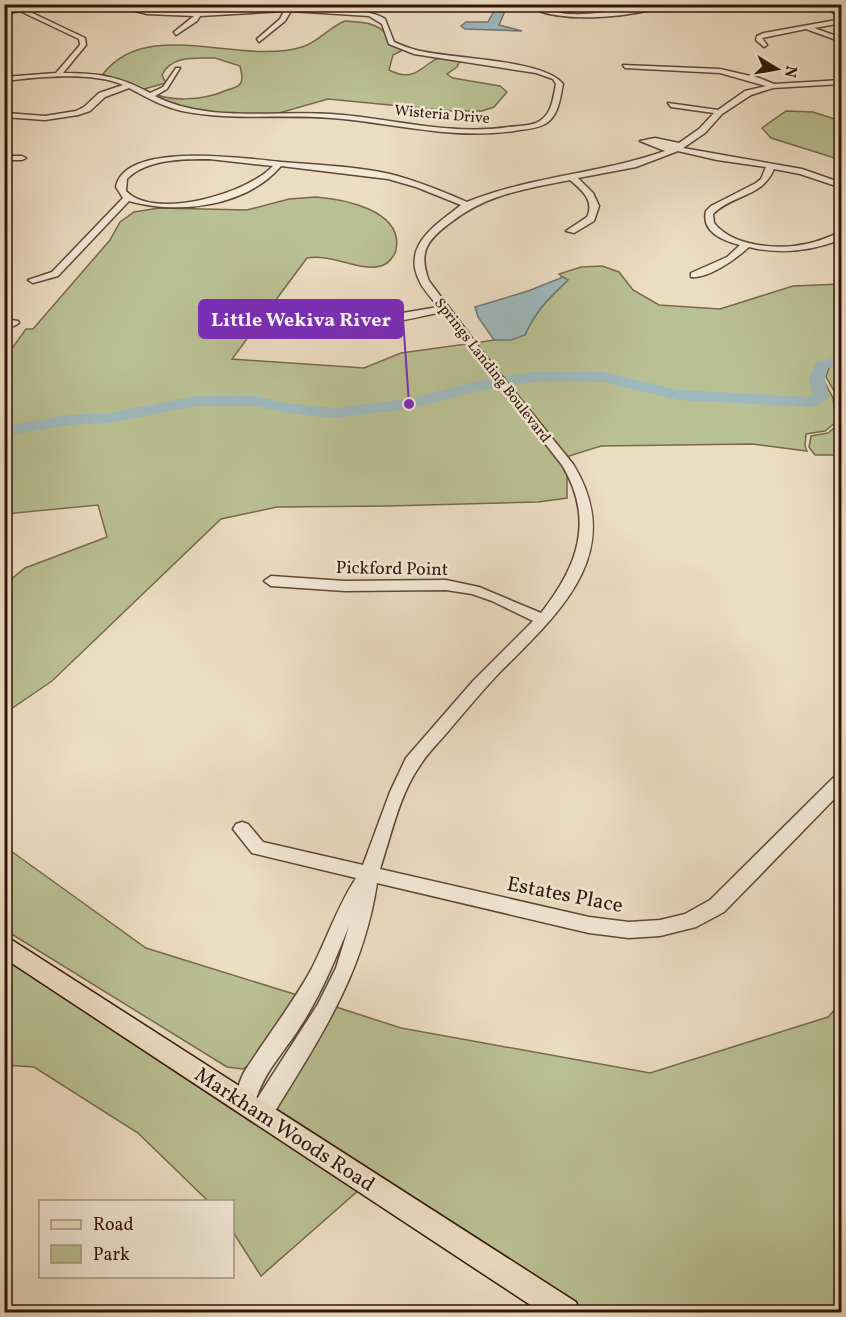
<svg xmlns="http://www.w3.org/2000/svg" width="846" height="1317" viewBox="0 0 846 1317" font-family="Vollkorn,serif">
  <rect width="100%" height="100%" fill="#edddc3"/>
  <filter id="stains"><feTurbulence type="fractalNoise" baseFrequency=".00333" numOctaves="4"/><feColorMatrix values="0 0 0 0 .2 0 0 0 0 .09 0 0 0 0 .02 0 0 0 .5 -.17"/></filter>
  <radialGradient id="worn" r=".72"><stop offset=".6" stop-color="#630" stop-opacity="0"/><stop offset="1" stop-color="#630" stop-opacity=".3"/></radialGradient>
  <!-- green -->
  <g fill="#b9c093" stroke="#766a4d" stroke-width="1.5" fill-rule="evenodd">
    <path d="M345,21c15,1 31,1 41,13 6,7 9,12 17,16l-10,5 -4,15c31,16 35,-13 57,-13 4,0 11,3 14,4l-3,6 -10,7 6,4 47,8 7,6 -13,15 -12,4h-30l-124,-12 -56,16 -37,1 -72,-11 -60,-31c45,-58 137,-8 199,-27 17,-5 27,-20 43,-26zM215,58l25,8c1,5 4,14 0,18 -2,3 -9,5 -13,6 -24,11 -61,13 -83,-1l22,-6 -4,-8c9,-20 34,-17 53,-17z"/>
    <polygon points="786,111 813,112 841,121 841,160 771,138 762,128"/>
    <path d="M316,197c27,2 88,13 80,53 -2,7 -8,14 -15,16 -22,6 -50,-13 -74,-8l-75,101 132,9 37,-15 65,-9 96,121 5,7v26l-29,4 -150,4 -111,1 -56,12 -169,162 -47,32v-129l20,-16 82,-31 -9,-32 -93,9v-156l21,-29h7l77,-89 10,-18 14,-10 25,-4 88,2 42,-11z"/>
    <path d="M602,266l17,6 14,18 26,15 61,4 73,-23 48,-2v79h-8l-11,7v7l11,21 3,24 -11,9 -19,3 -1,12 2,5 -55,-7 -151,2 -32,10v3l-94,-116 50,-8c11,-25 23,-35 42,-54l-8,-7 22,-7z"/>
    <polygon points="837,365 841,365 841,455 815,455 809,447 811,436 828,433 840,423 838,398 826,377 829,367"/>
    <polygon points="4,846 146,948 297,995 258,1060 243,1069 227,1067 5,930"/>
    <polygon points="4,954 251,1117 251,1121 257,1122 547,1312 543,1312 359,1190 261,1276 233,1232 232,1202 208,1201 138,1133 34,1067 5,1065"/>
    <polygon points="841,1003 841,1312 585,1312 271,1109 286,1090 336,1007 401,1028 650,1073 828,1017"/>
  </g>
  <!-- water -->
  <g fill="#9eb9be" stroke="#737775" stroke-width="1.5">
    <polygon points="495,9 505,11 499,25 522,31 465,29 461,26 466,22 488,22"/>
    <path d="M563,277l5,3c-20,19 -32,30 -43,55l-14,5h-17l-16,-23 -3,-10 53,-16z"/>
  </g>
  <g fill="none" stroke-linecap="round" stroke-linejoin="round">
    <!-- river -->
    <polygon fill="#9eb9be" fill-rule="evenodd" points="842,357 842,366 828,368 825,379 829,396 818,405 812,407 678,400 604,382 533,382 482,390 409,409 334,418 286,413 255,406 196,406 109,423 68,425 4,436 4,426 68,415 109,413 196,396 255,396 286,403 334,408 408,399 481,380 533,372 604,372 678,390 809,397 813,394 809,379 816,362"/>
    <defs>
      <g id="minor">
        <path d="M33,4h15l-22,6 59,28 1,7 -23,28c35,0 56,3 87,20l13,-6 13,-19h4l-13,21 -12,7c52,27 120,14 176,18 60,4 118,22 178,13 9,-1 19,-1 27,-4 16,-7 17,-24 20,-39l-3,-5 -17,-6 -122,-19 -25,-10 -7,-20 -13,-8 -78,-5 -6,10 -26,21 -2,-3 23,-20 4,-8 -84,5 -3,5 -21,14 -2,-3 20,-16 -47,-2 -39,-10 56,8h31l4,-8h6l-4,8c37,-1 158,-12 184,7l9,23c7,3 14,6 22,8 33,9 128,9 147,34 -3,14 -4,32 -18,40 -9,5 -21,5 -31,7 -62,9 -120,-8 -182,-13 -50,-4 -101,3 -150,-7 -21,-5 -36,-14 -53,-23l-24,9 -15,14 -12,4 -33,5 -41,-3 2,-4 39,3 31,-5 8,-4 15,-14 24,-8c-31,-14 -85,-8 -119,-4v-4l52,-4 24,-28 -1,-6 -59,-28 -16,3v-4z"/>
        <path d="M536,4h6l-1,4c42,16 86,-4 129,-4 -35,13 -100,19 -134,6z"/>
        <polygon points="820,4 828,4 842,13 842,18"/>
        <polygon points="842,19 842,23 814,28 842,38 842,42 806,29 762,38 767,45 764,47 756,40 757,36 764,33"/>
        <path d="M623,65l97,4 39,9 15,6 68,-4v4l-69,4 -22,7 -29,19 -17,19 -22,15 119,21 40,14v5l-42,-14 -26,-5c-12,29 -41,25 -61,45l1,9c19,24 64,27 92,21 12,-2 24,-8 36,-12v7c-31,12 -61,16 -93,8 -13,12 -41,32 -58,30v-4l36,-16 13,-12c-16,-4 -39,-13 -34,-34l5,-5 45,-23 5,-4 5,-12 -49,-7 -39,-9 -42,16 -58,11 15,15 6,13 -5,15 -20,12 -8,-2 21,-14c8,-16 -5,-27 -17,-37 -45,9 -83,14 -120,43 -23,17 -32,29 -21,58l55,73 89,110c55,89 -15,150 -74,209 -19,20 -36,41 -54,62 -9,10 -19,20 -26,32 -20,29 -28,69 -39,102l209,48 40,5 31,-2 25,-6 25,-14 126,-125 6,-1v17l-118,121 -28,15 -36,9 -31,2 -40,-5 -212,-50c-14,94 -60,159 -108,238l-8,3 -8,-3 -3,-8 2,-3 -7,3 -7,-4c-5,-11 2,-32 10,-43 21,-32 44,-62 63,-96 16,-31 26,-63 45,-92l-104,-25 -19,-24 3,-5 6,-2 6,2 15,18 100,23 27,-73 16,-34 67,-77 60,-60 -41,-20 -20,-7 -26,-4 -101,1 -74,-5 -7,-5 7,-5 74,5 101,-1 33,7 62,26c37,-47 54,-93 21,-148l-120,-153c-22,4 -68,18 -88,8 -6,-2 -8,-10 -11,-15l5,-3 4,1 8,12 19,2 59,-10c-6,-9 -15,-17 -19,-27 -17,-35 18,-56 42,-75l-45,-18 -28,-8 -107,-13c-35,41 -103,49 -152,35l-71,75 -25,7 -5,-3 24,-8 71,-74 -7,-11c8,-47 133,-28 165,-25 37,3 73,4 109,12 27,7 52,17 77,28 64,-26 133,-28 198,-51l-25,-10 15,-3 24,5 20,-14 15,-16 -43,-6 -3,-4 50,7 27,-19 21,-5 -46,-13 -95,-5zM209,159l64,7c-25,27 -118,55 -147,25l1,-12c19,-20 56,-20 82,-20zM349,926l-13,42 -18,36 -63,98c10,-32 28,-48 45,-75 21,-32 35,-67 49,-101z"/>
        <polygon points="4,156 22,156 26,158 22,160 4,160"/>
        <polygon points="4,319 18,321 19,323 14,326 4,325"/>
      </g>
      <polygon id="major" points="4,935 576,1302 580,1312 541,1312 4,958"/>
    </defs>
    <!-- minor casing -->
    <use href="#minor" stroke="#614736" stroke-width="3"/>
    <!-- major casing -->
    <use href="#major" stroke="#321507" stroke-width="3"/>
    <!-- minor -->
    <use href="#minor" fill="#f3e9d8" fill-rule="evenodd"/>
    <!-- major -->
    <use href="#major" fill="#edddc3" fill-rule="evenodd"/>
  </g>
  <g text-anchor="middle" stroke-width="5" stroke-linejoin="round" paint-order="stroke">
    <!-- far-street labels -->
    <g font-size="15" fill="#321507" stroke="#f3e9d8">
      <text transform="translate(442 114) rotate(5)" y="5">Wisteria Drive</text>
      <text transform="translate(493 370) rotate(52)" y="5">Springs Landing Boulevard</text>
    </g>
    <!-- street labels -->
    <g font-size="18" fill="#321507" stroke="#f3e9d8">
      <text transform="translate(392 568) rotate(1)" y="6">Pickford Point</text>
    </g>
    <!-- near-street labels -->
    <g font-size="21" fill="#321507" stroke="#f3e9d8">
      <text transform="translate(565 894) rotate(11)" y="7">Estates Place</text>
      <text transform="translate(285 1129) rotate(33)" y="7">Markham Woods Road</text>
    </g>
  </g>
  <!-- callouts -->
  <path fill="none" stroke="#7b2cbf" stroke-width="2" d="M409 404L403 319"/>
  <circle fill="#7b2cbf" stroke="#f3e9d8" stroke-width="2" cx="409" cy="404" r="6"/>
  <rect fill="#7b2cbf" stroke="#7b2cbf" stroke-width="2" x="199" y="300" width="204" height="38" rx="6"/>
  <g font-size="20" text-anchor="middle" font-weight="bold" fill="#fff">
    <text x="301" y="326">Little Wekiva River</text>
  </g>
  <!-- margin -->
  <rect width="846" height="1317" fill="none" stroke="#edddc3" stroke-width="24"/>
  <rect x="6" y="6" width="834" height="1305" fill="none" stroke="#321507" stroke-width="3"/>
  <rect x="12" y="12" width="822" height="1293" fill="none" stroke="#321507" stroke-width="1.5"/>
  <!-- legend -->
  <rect x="39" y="1200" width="195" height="78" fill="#f3e9d8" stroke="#a69484" stroke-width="1.5"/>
  <rect x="51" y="1220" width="30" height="9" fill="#edddc3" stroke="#a69484" stroke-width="1.5"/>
  <text x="93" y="1230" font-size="18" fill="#321507">Road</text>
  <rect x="51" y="1245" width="30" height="18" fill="#b9c093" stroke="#a69484" stroke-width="1.5"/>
  <text x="93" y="1260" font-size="18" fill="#321507">Park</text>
  <!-- north arrow -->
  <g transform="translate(777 69) rotate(101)" stroke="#f3e9d8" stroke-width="4.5" paint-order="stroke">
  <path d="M0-4.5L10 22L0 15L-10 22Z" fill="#321507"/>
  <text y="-9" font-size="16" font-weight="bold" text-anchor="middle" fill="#321507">N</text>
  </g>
  <rect width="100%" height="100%" filter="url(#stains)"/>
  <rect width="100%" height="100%" fill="url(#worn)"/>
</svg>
